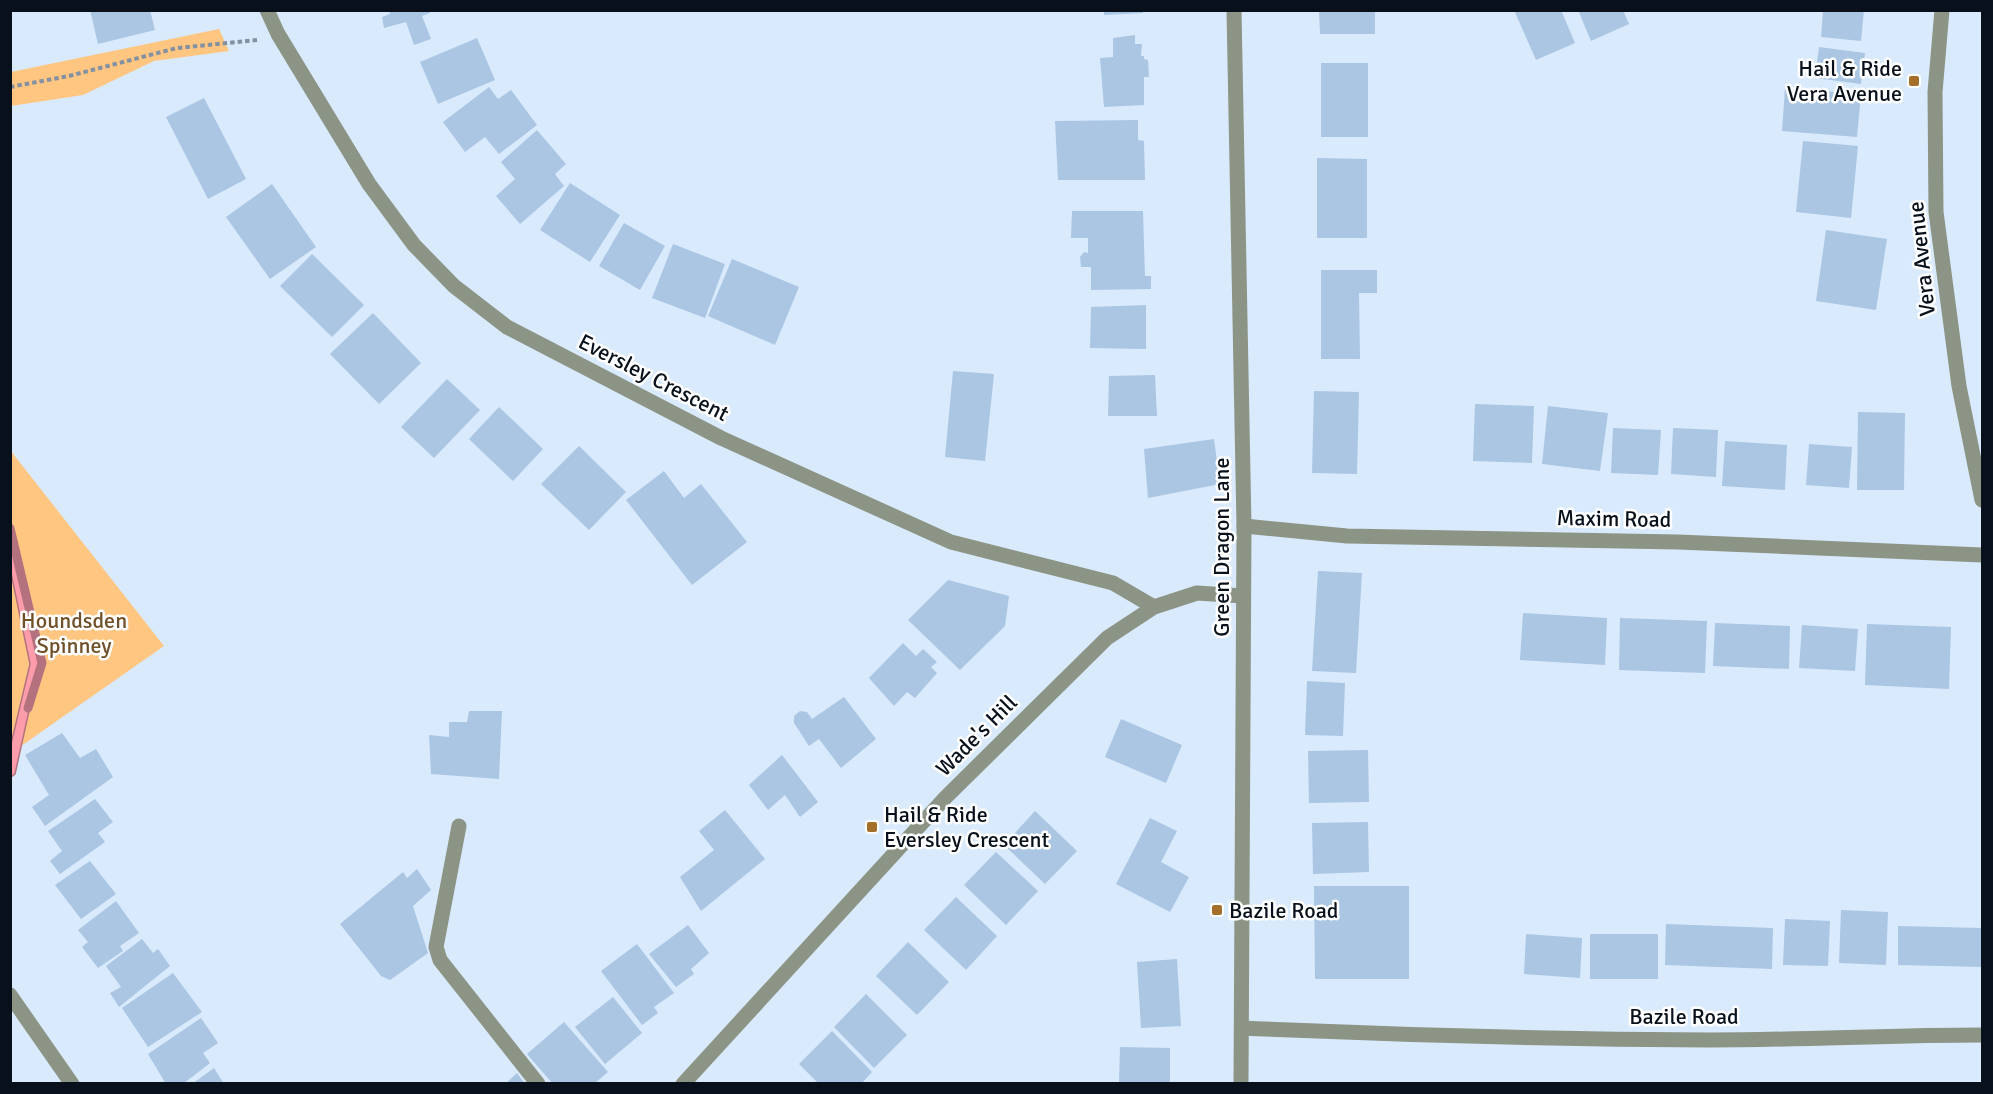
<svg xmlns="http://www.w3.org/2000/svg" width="1993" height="1094" viewBox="0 0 1993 1094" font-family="Signika,sans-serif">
  <rect width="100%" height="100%" fill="#d9eafd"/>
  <!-- green -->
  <g fill="#ffc682">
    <polygon points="219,29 229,51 154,61 83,95 11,106 11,72"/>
    <polygon points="10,450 164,646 11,753 10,753"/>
  </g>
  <!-- water -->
  <polygon fill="#fd9caa" stroke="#b4727f" stroke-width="1.5" points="10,528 39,666 15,774 11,777 11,744 30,664 11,573"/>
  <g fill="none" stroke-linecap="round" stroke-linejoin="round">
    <!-- stream -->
    <polyline stroke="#b4727f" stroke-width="9" points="10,528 42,663 28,708"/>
  </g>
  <!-- building -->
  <g fill="#aac6e3">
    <polygon points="90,10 150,10 155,30 98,44"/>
    <polygon points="389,10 429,10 430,13 422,16 431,39 414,45 406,22 384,28 382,17 390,14"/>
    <polygon points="1104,10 1143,10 1143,13 1104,15"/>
    <polygon points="1319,10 1375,10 1375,34 1320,34"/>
    <polygon points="1514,10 1561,10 1575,43 1536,60"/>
    <polygon points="1578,10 1623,10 1629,24 1591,41"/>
    <polygon points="1823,10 1864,10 1861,41 1821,37"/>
    <polygon points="1135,35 1135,44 1142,44 1141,56 1144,56 1144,59 1148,60 1149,77 1144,77 1144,105 1104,107 1100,58 1113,57 1113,38"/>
    <polygon points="477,38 495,80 438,104 420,62"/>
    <polygon points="1819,47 1865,53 1861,84 1815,78"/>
    <rect x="1321" y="63" width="47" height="74"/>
    <polygon points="489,87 498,99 511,90 537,125 499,154 485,137 465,152 443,122"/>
    <polygon points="1785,88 1861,94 1857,137 1782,131"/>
    <polygon points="204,98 246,179 208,199 166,117"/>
    <polygon points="1138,120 1138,140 1144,141 1145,180 1058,180 1055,121"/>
    <polygon points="537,130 566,164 555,174 564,186 520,224 496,196 515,179 501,162"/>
    <polygon points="1803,141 1858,146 1851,218 1796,212"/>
    <polygon points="1317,158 1367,159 1367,238 1317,238"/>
    <polygon points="570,183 620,215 590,262 540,230"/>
    <polygon points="272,184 316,247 270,279 226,217"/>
    <polygon points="1072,211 1143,211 1145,276 1151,276 1151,289 1091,290 1091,267 1081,267 1080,257 1084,252 1088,253 1088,238 1071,238"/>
    <polygon points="624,223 665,246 640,290 599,266"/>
    <polygon points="1826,230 1887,239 1876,310 1816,301"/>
    <polygon points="673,244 725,264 705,318 652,298"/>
    <polygon points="312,254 364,305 332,337 280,286"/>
    <polygon points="732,259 799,287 775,345 708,316"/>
    <polygon points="1321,270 1377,270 1377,293 1359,293 1360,359 1321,359"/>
    <polygon points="1146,305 1146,349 1090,348 1091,307"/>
    <polygon points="373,313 421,363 379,404 330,354"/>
    <polygon points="953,371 994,374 985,461 945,457"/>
    <polygon points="1155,375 1157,416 1108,416 1109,376"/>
    <polygon points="447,379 480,410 434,458 401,427"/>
    <polygon points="1314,391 1359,392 1357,474 1312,473"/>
    <polygon points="1475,404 1534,406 1532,463 1473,461"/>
    <polygon points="1548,406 1608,413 1600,471 1542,464"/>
    <polygon points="499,407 543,449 513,481 469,439"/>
    <polygon points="1858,412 1905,413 1904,490 1857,490"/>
    <polygon points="1613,428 1661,430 1658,475 1611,473"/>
    <polygon points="1673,428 1718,430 1716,477 1671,474"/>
    <polygon points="1214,439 1220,484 1148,498 1144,449"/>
    <polygon points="1725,441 1787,445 1785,490 1722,486"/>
    <polygon points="1809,444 1852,447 1849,488 1806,485"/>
    <polygon points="579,446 626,492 589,530 541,484"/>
    <polygon points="664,471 684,498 701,484 747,542 692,585 626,500"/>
    <polygon points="1318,571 1362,573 1356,673 1312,671"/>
    <polygon points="948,580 1009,596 1005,626 960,670 908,620"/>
    <polygon points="1523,613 1607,618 1605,665 1520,660"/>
    <polygon points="1620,618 1707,621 1705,673 1619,670"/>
    <polygon points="1715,623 1790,626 1789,669 1713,666"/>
    <polygon points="1867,624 1951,627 1949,689 1865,685"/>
    <polygon points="1802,625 1858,629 1855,671 1799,668"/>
    <polygon points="903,643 916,656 923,649 937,662 931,667 937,673 915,698 907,692 894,706 869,678"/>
    <polygon points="1307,681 1345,683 1343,736 1305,735"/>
    <polygon points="844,697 876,739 841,768 819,739 809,746 794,723 794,716 800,711 807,712 812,719"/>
    <polygon points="469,711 502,711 499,779 431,774 429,735 449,737 449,722 467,722"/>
    <polygon points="1121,719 1182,745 1166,783 1105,757"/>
    <polygon points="62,733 80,758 96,749 113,777 45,826 32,807 49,795 25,755"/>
    <polygon points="1368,750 1369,802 1309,803 1308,751"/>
    <polygon points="782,755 818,802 800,817 785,795 768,810 749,785"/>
    <polygon points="95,799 113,822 98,833 105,842 60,874 50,861 62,851 48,831"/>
    <polygon points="725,810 765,859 701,911 680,877 714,850 699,831"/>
    <polygon points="1035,811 1077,851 1045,884 1004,845"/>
    <polygon points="1150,818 1177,831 1161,862 1189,877 1170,912 1116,884"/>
    <polygon points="1368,822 1369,872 1313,874 1312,823"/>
    <polygon points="996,852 1038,891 1006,925 964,885"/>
    <polygon points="90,861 116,894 81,919 55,885"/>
    <polygon points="417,869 431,890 413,906 428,953 390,980 381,976 340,924 403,872 407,878"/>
    <polygon points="1314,886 1409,886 1409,979 1315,979"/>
    <polygon points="956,897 997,936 966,970 924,930"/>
    <polygon points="116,901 139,933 120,946 123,951 98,968 82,947 88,942 78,930"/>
    <polygon points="1841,910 1888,912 1886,965 1839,963"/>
    <polygon points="1785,919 1830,921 1828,966 1783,965"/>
    <polygon points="1666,924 1773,928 1772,969 1665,965"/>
    <polygon points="688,925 709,953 691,969 694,974 676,987 649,954"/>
    <polygon points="1898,926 1982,928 1982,967 1898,965"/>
    <polygon points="1526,934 1582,938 1580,978 1524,974"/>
    <rect x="1590" y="934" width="68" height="45"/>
    <polygon points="142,939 153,953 158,949 170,966 119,1007 110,993 121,987 106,966"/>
    <polygon points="908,942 949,982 917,1015 876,976"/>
    <polygon points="637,944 674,993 654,1007 658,1013 642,1025 601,971"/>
    <polygon points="1177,959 1181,1026 1141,1028 1137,962"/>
    <polygon points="173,973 202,1012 148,1047 122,1008"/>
    <polygon points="866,994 907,1035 874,1068 834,1027"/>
    <polygon points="613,997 642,1033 605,1064 575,1027"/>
    <polygon points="201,1018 218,1043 203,1053 210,1063 183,1084 166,1084 148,1054"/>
    <polygon points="564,1022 608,1072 594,1084 553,1084 527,1054"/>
    <polygon points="832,1031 872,1072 861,1084 819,1084 799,1064"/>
    <polygon points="1120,1047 1170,1048 1170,1084 1119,1084"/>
    <polygon points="214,1068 224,1084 192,1084"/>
    <polygon points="517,1073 525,1084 505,1084"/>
  </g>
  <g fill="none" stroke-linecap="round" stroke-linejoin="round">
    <!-- path -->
    <polyline stroke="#8391a0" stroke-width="4" stroke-dasharray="4.5 3" stroke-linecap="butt" points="10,87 69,76 177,48 257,40"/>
    <!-- minor -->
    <g stroke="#8c9485" stroke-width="15">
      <polyline points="267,10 278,34 369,184 414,245 454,286 507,327 721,438 951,542 1113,583 1154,607"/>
      <polyline points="1234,10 1244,526 1241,1084"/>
      <polyline points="1942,10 1935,92 1936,212 1959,386 1982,500"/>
      <polyline points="1244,526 1347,536 1678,542 1982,555"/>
      <polyline points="459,826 436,947 440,960 538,1084"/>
      <polyline points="10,995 72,1084"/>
      <path d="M1242,1028c156,7 312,11 468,12 91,0 182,-5 272,-5"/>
      <polyline points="683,1084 945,798 1107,638 1154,607 1197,593 1243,596"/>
    </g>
  </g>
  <!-- markers -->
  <g fill="#a46f28" stroke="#fff" stroke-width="2">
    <rect x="1908" y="75" width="12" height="12" rx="3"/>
    <rect x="866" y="821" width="12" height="12" rx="3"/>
    <rect x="1211" y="904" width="12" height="12" rx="3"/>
  </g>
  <g text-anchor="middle" stroke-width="5" stroke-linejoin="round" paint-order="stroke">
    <!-- poi labels -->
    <g font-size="22" fill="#08111b" stroke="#fff" text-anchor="start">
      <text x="1902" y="76" text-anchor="end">Hail &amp; Ride<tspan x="1902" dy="25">Vera Avenue</tspan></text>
      <text x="884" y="822">Hail &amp; Ride<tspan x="884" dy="25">Eversley Crescent</tspan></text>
      <text x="1229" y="918">Bazile Road</text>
    </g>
    <!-- street labels -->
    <g font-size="22" fill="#08111b" stroke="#fff">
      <text transform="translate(1921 259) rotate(-96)" y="8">Vera Avenue</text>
      <text transform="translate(654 377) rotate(27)" y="8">Eversley Crescent</text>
      <text transform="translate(1614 518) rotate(1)" y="8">Maxim Road</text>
      <text transform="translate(1221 547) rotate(-90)" y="8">Green Dragon Lane</text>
      <text transform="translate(976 735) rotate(-45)" y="8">Wade's Hill</text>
      <text x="1684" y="1024">Bazile Road</text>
    </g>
    <!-- park labels -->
    <g font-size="22" fill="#705028" stroke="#fff">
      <text x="74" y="628">Houndsden<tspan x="74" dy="25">Spinney</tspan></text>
    </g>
  </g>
  <!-- border -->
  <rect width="1993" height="1094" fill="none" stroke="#08111b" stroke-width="24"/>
</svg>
